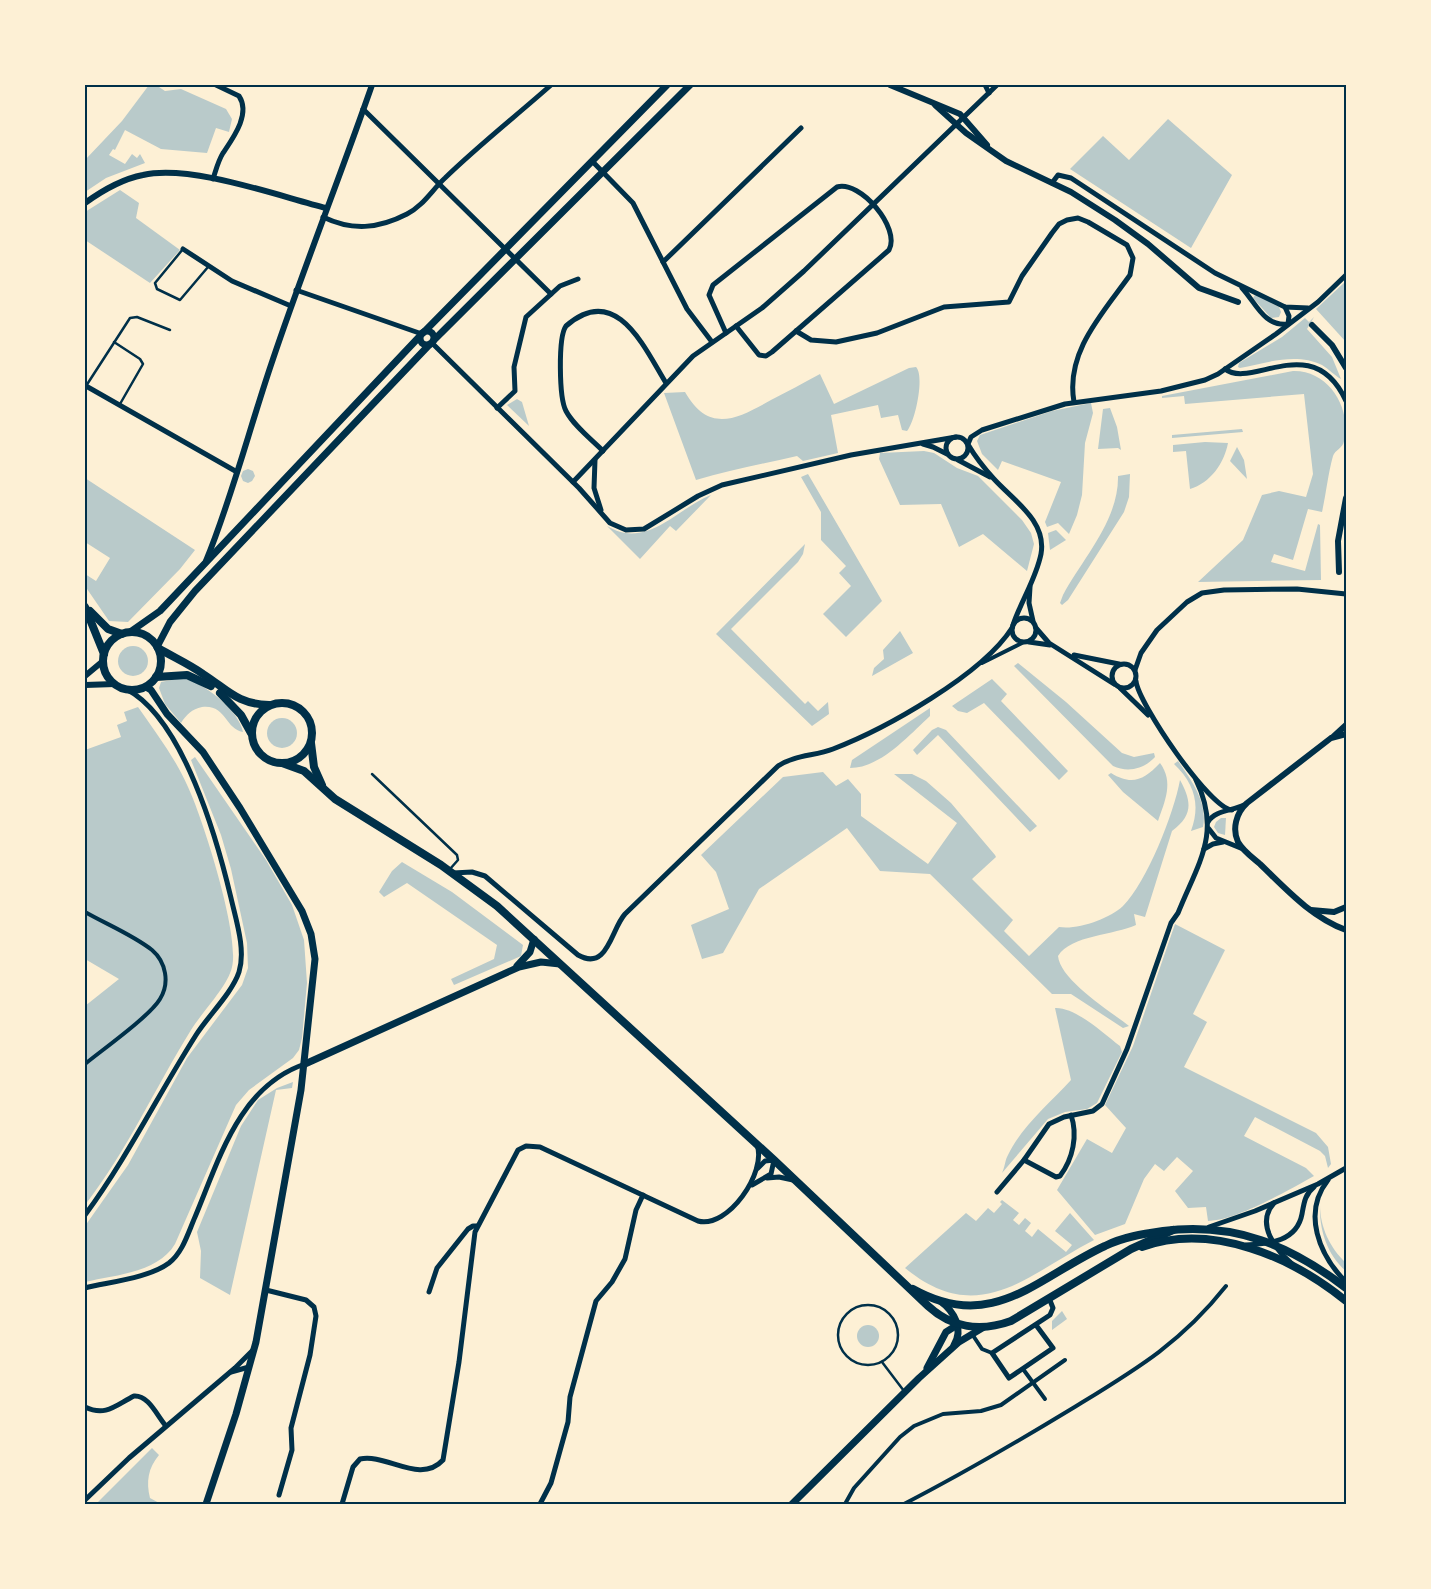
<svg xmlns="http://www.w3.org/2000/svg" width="1431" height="1589" viewBox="0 0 1431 1589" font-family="Barlow,sans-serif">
  <rect width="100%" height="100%" fill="#fdf0d5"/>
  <!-- green -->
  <g fill="#b9caca">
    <polygon points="149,85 156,85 165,91 181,89 226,109 232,119 229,132 216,128 207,153 161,149 125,130 115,150 113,149 109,155 125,164 132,154 137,158 140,154 145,163 106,178 85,192 85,160 122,121"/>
    <polygon points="1168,119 1232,175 1191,248 1070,169 1103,136 1129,160"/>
    <polygon points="120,190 139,203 136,218 180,250 150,283 85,240 85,212"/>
    <polygon points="1346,281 1346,342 1316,309"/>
    <polygon points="1255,295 1279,307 1281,312 1279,317 1271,318 1253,298"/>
    <path d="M1314,317l-7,12 25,28 9,22c-6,-3 -12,-10 -19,-14 -26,-13 -56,-2 -82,3l-2,-1 1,-4 43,-26 23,-19 4,4z"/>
    <path d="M916,367c9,9 -1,55 -9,64l-5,-1 -4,-15 -17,3 -3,-13 -47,10 7,38 -35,8 -6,-5c-34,8 -68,14 -101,24l-32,-87 21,-1c24,42 52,27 86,8 16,-8 32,-17 49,-26l14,30 75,-36z"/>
    <path d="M1293,371c36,-1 59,38 51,70 -1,7 -9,9 -11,15 -5,18 -7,38 -11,56l-14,-3 -15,51 -19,-6 -3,8 34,9 13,-47 2,1 1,55 -123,2 45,-42 19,-45 17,-4 27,6 7,-23 -9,-80 -119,10 -1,-8 -22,2v-2z"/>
    <polygon points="517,399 522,402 529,426 507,405"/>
    <polygon points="1091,403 1093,413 1085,443 1082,495 1077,515 1069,534 1058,523 1047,527 1045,522 1061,482 1002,461 998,470 982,454 977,441 980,435 1052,411"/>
    <polygon points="1110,408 1117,427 1121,450 1118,448 1098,449 1103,409"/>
    <polygon points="1242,429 1243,432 1172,438 1172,435"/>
    <path d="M1205,442l23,1c-4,21 -18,40 -38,46l-4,-38 -13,1v-7z"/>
    <polygon points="1237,447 1244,460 1247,479 1230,461"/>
    <polygon points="924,451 934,453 957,468 978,476 1022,520 1031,533 1034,544 1027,571 983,534 959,547 941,504 900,505 879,459 880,453"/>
    <polygon points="248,469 253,471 255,476 252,481 248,483 243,481 241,476 243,471"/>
    <polygon points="808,474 882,601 846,637 823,614 851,586 839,573 846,566 821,540 821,512 801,477"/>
    <path d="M1130,474l-1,23 -5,15 -56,88 -6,5 -2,-2 3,-8c20,-37 56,-75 55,-119z"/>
    <polygon points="85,478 195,550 180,569 128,622 109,621 85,586 85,574 96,581 110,558 85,542"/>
    <path d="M711,495l-35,36 -6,-5 -30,33 -33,-33c40,24 69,-17 104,-31z"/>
    <polygon points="1056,530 1066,540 1050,550 1048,533"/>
    <polygon points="805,544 803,554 798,562 731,629 805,704 808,701 818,711 828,702 829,714 812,726 716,634"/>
    <polygon points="900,631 913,653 872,676 874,668 884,659 883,650"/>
    <circle cx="133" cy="661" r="15"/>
    <path d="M1018,663l48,39 56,51 12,4 20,-4 1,4c-11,12 -27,16 -42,9l-99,-100z"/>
    <path d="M182,678c21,4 57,32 61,54 -18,-3 -17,-28 -41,-25 -10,2 -16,8 -21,16l-16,-19 -6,-16 2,-6z"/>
    <polygon points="992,679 1007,694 1001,701 1068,771 1059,780 984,703 967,713 958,711 952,706"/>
    <path d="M138,707c18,26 38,52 50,80 15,32 52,148 44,180 -4,19 -30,45 -41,63 -36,58 -64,121 -106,175v-199l34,-27 -34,-20v-209l36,-13 -4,-12 10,-4 -3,-9z"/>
    <path d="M930,708v8c-21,19 -49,52 -80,52l2,-8z"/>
    <circle cx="282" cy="733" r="15"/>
    <polygon points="938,727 946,730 1037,826 1030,832 938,735 917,755 913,750 932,730"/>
    <path d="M195,757l71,103 26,45 12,35 3,43 -5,55 -3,12 -6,8 -44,32 -13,15 -61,139c-17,29 -61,31 -90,38v-56l43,-61 59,-107 55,-73 6,-17 -1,-25 -16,-74 -10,-34 -30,-75z"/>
    <path d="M1178,761c13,19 30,41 25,66l-12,4c10,-27 3,-48 -17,-67z"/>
    <path d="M1160,763c14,19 5,38 -2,58l-35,-29 -15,-17 3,-2c21,13 33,7 49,-10z"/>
    <path d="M823,772l13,14 12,-7 13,15v22l67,48 29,-41 -63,-49h18l14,7 25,22 44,52 1,2 -24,22 41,41 -9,11 25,25 30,-29c19,3 50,-8 64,-21 24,-24 51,-93 57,-126 12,22 13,35 -8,51l-27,86 -11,-3 2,11c-21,10 -65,10 -78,31 2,24 52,55 71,70l-6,2 -52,-34h-19l-122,-120 -50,-3 -33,-43 -88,61 -36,64 -21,6 -11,-34 38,-16 -13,-37 -15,-17 82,-78z"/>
    <polygon points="1221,818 1226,818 1225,835 1218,833 1214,827 1216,822"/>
    <polygon points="402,862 452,892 523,945 521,956 454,985 451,979 494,959 497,945 407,883 384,897 379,892 392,871"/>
    <path d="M1175,924l50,26 -32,64 14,8 -23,45 132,66 12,14 3,17 -3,4 -3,-12 -5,-5 -65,-34 -11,19 62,32 8,8c-27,15 -77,44 -106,45l-2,-14 -18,1 -13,-17 18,-20 -16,-14 -13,14 -9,-7 -11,15 -19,45 -30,11 -38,-45 30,-51 25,14 14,-25 -21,-23 28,-59z"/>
    <path d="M1055,1008c21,-1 49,26 65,38l2,6 -25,51 -10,6 -22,3 -17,7 -46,54c3,-6 3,-13 6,-18 13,-28 42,-52 63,-75z"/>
    <polygon points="293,1082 292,1088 276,1090 230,1295 200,1278 201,1251 197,1232 241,1126 258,1100 277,1088"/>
    <path d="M1002,1200l17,13 -6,7 6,5 6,-7 6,5 -6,8 7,6 6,-8 28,23 6,-7 -17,-14 15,-18 24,27c-66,34 -115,89 -189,28l61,-55 10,8 12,-13 6,5 8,-9 -2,-2z"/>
    <path d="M1320,1205c0,22 10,43 26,58v8c-19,-16 -27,-42 -26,-66z"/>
    <polygon points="1062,1311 1067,1319 1052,1330 1052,1321"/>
    <circle cx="868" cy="1336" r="11"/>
    <path d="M152,1448l7,7c-11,13 -13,27 -9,43l11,6h-65z"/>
  </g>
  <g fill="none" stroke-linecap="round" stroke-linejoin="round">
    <!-- service -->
    <g stroke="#003049" stroke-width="2.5">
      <polyline points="183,249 155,283 157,289 180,300 208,267"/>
      <polyline points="114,342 140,359 143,364 120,404"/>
      <polyline points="86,386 130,318 137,317 170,330"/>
      <polyline points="372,774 457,855 458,860 450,869"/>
      <circle cx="868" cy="1335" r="30"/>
      <polyline points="882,1362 904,1391"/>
    </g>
    <!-- pedestrian -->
    <g stroke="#003049" stroke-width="4">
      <polyline points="982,663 1022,643"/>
      <path d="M85,912c21,12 48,23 67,38 14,12 18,33 8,49 -10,17 -58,51 -75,65"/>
      <polyline points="972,1334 982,1349 992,1353"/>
      <polyline points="1023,1369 1045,1399"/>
      <polyline points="845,1504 854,1488 900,1437 914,1426 943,1414 981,1411 1001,1405 1065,1360"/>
      <path d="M904,1504c58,-30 113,-62 169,-96 62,-38 107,-64 153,-122"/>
    </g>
    <!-- minor -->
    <g stroke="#003049" stroke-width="5">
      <polyline points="985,85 989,93"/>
      <polyline points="363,109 551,294"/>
      <polyline points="592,161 633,203 687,309 712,342"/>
      <path d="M213,179c3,-9 5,-18 10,-26 10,-15 28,-39 16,-57l-23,-11"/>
      <polyline points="1052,183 1058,175 1071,178 1215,273 1285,307 1308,308"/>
      <path d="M323,217c29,14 55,12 84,-3 16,-8 25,-24 38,-36 34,-33 71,-62 106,-93"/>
      <polyline points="183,249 232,281 291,306"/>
      <polyline points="663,262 801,128"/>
      <path d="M1242,288c14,15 22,39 46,36"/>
      <polyline points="296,290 422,334"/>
      <polyline points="1285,307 1289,316 1288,324"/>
      <path d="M796,331l15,9 25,2 41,-9 67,-26 65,-5 13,-26 30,-43 7,-9 8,-4 11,-2 10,4 39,23 6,13 -3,17c-27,38 -65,77 -56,127"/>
      <path d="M726,333l-17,-38 4,-10 124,-98c23,-7 64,41 52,63l-117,102 -6,4 -7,-1 -23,-29"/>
      <polyline points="432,343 579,488 610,523 626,530 644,529 698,496 722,485 851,455 956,437"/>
      <path d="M1225,369c26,21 88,-40 121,32"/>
      <polyline points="86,386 237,472"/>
      <polyline points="497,408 515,391 514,367 526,317 560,286 578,279"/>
      <circle cx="957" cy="448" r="11"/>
      <polyline points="923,444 933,447 947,454"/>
      <polyline points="968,444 971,437 982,430 1065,404 1161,391 1205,380 1218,374 1276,334 1318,302 1346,275"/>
      <path d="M969,446c7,12 16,23 25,33 19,21 53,42 47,75 -5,25 -20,47 -28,71"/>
      <path d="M603,451c-12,-12 -29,-25 -37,-40 -7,-13 -8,-74 0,-85 50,-44 78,21 100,57"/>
      <polyline points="595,460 594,488 601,510"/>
      <polyline points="958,460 990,477"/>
      <polyline points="573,482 693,356 762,308 804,271 997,85"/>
      <polyline points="1030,587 1029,603 1033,621"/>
      <circle cx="1024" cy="630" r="12"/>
      <polyline points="1036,628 1049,643 1114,684"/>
      <polyline points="1029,642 1050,645"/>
      <polyline points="1074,655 1119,664"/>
      <circle cx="1124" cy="676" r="12"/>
      <polyline points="1135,670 1141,653 1157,630 1187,602 1202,593 1224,590 1297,589 1346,594"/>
      <path d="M1136,681c2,22 74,128 96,129"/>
      <polyline points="1120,688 1148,715"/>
      <path d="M1208,822c7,-12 25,-11 36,-17"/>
      <polyline points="1209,829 1216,838 1243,849"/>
      <polyline points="1204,849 1213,844 1223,842"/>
      <path d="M453,873l19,-1 13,4 93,79c30,17 33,-26 47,-41l153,-148c16,-11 37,-10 55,-17 52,-20 149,-74 179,-121"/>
      <path d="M1024,1160l32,17 4,-1c13,-17 18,-41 11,-61"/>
      <polyline points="767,1178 779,1177 793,1180"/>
      <path d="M1328,1180c-26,33 -9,75 18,102"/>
      <polyline points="752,1185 771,1174 774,1160 765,1161 758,1168"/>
      <path d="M997,1192l27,-32 25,-36 15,-7 29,-6 9,-7 25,-55 44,-126 7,-10c20,-50 44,-80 18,-133"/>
      <path d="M1274,1203c-19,21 2,47 18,61"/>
      <path d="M85,1215c42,-57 73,-120 111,-180 12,-19 36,-42 43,-63 7,-22 -3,-52 -8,-74 -14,-59 -48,-180 -105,-209"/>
      <polyline points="1209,1227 1255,1211 1318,1184 1346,1168"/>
      <path d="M1246,1245c24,-1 51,-4 56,-31 2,-11 3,-20 12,-27"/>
      <path d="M85,1288c24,-6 64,-10 84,-25 14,-11 19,-30 26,-46 24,-57 44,-131 110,-153"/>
      <polyline points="266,1290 306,1300 314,1307 316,1316 310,1355 291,1428 292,1450 279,1495"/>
      <polyline points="429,1292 437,1268 468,1229 473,1226 477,1226"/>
      <polyline points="1036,1325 1053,1348 1009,1378 992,1353 1050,1315 1053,1308 1049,1298"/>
      <polyline points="231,1372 249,1367"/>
      <path d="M85,1407c21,10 31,-2 49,-11 15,-1 23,20 32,30"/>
      <polyline points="85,1500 129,1458 235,1368 253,1350"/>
      <path d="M342,1504l11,-37 7,-8c26,-6 60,26 83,1l16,-98 16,-130 43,-82 8,-4 14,1 158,74c30,8 69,-49 59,-76"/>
      <polyline points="540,1504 551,1483 568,1422 570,1397 596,1301 612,1282 625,1259 636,1210 643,1195"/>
    </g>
    <!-- tertiary -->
    <g stroke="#003049" stroke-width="6">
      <polyline points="890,85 960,114 987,145"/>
      <polyline points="935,105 966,133 1006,161 1071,192 1115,220 1148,244 1199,288 1238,302"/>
      <path d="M85,203c18,-13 37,-24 58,-28 48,-11 135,21 183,33"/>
      <polyline points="1312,325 1332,345 1346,368"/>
      <path d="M206,561c27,-66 44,-135 67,-202 31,-92 67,-182 99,-274"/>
      <polyline points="1339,572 1338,541 1346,498"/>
      <polyline points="85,676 103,661"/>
      <polyline points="85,685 115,684"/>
      <path d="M1346,734l-15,4 -84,65c-11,10 -15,26 -9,39 5,9 15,16 22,22 26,25 51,53 86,66"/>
      <polyline points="1334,736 1346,725"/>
      <polyline points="1311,910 1334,912 1346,907"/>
    </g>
    <!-- secondary -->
    <g stroke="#003049" stroke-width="7">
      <circle cx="427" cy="338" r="7"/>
      <polyline points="423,333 667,85"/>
      <polyline points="433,341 690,85"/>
      <polyline points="130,632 160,611 420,336"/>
      <polyline points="157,647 170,622 195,591 430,344"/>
      <polyline points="146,687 151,690 167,714 203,752 240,808 302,911 311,934 315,959 301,1090 256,1342 236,1414 206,1504"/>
      <polyline points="517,966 530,952 534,939"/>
      <polyline points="305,1064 519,967 541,962 560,964"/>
      <path d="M940,1301c14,10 24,28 14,44"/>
      <polyline points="927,1368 946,1332 957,1325"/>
      <polyline points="792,1504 919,1378 959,1342 984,1327"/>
    </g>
    <!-- primary -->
    <g stroke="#003049" stroke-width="8">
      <polyline points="85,607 104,654"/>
      <polyline points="90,611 108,629 122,634"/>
      <circle cx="132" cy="661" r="29"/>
      <path d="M158,648c15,9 31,16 45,26 25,16 34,30 66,31"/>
      <polyline points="156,677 187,675 211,686"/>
      <polyline points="220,693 241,715 251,733"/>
      <circle cx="282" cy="733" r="30"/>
      <polyline points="311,743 314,767 322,785"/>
      <path d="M282,763l22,8 31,28 106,66 56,41 277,254 154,146c24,22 53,26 83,15l120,-72 42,-19"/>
      <path d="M1142,1247c70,-25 150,10 204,54"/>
      <path d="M913,1289c80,45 126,-13 192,-43 18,-9 38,-12 58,-15 72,-9 127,14 183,57"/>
    </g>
  </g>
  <!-- border -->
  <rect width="1431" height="1589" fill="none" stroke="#fdf0d5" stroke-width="172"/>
  <rect x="86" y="86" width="1259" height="1417" fill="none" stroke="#003049" stroke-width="2"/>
</svg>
